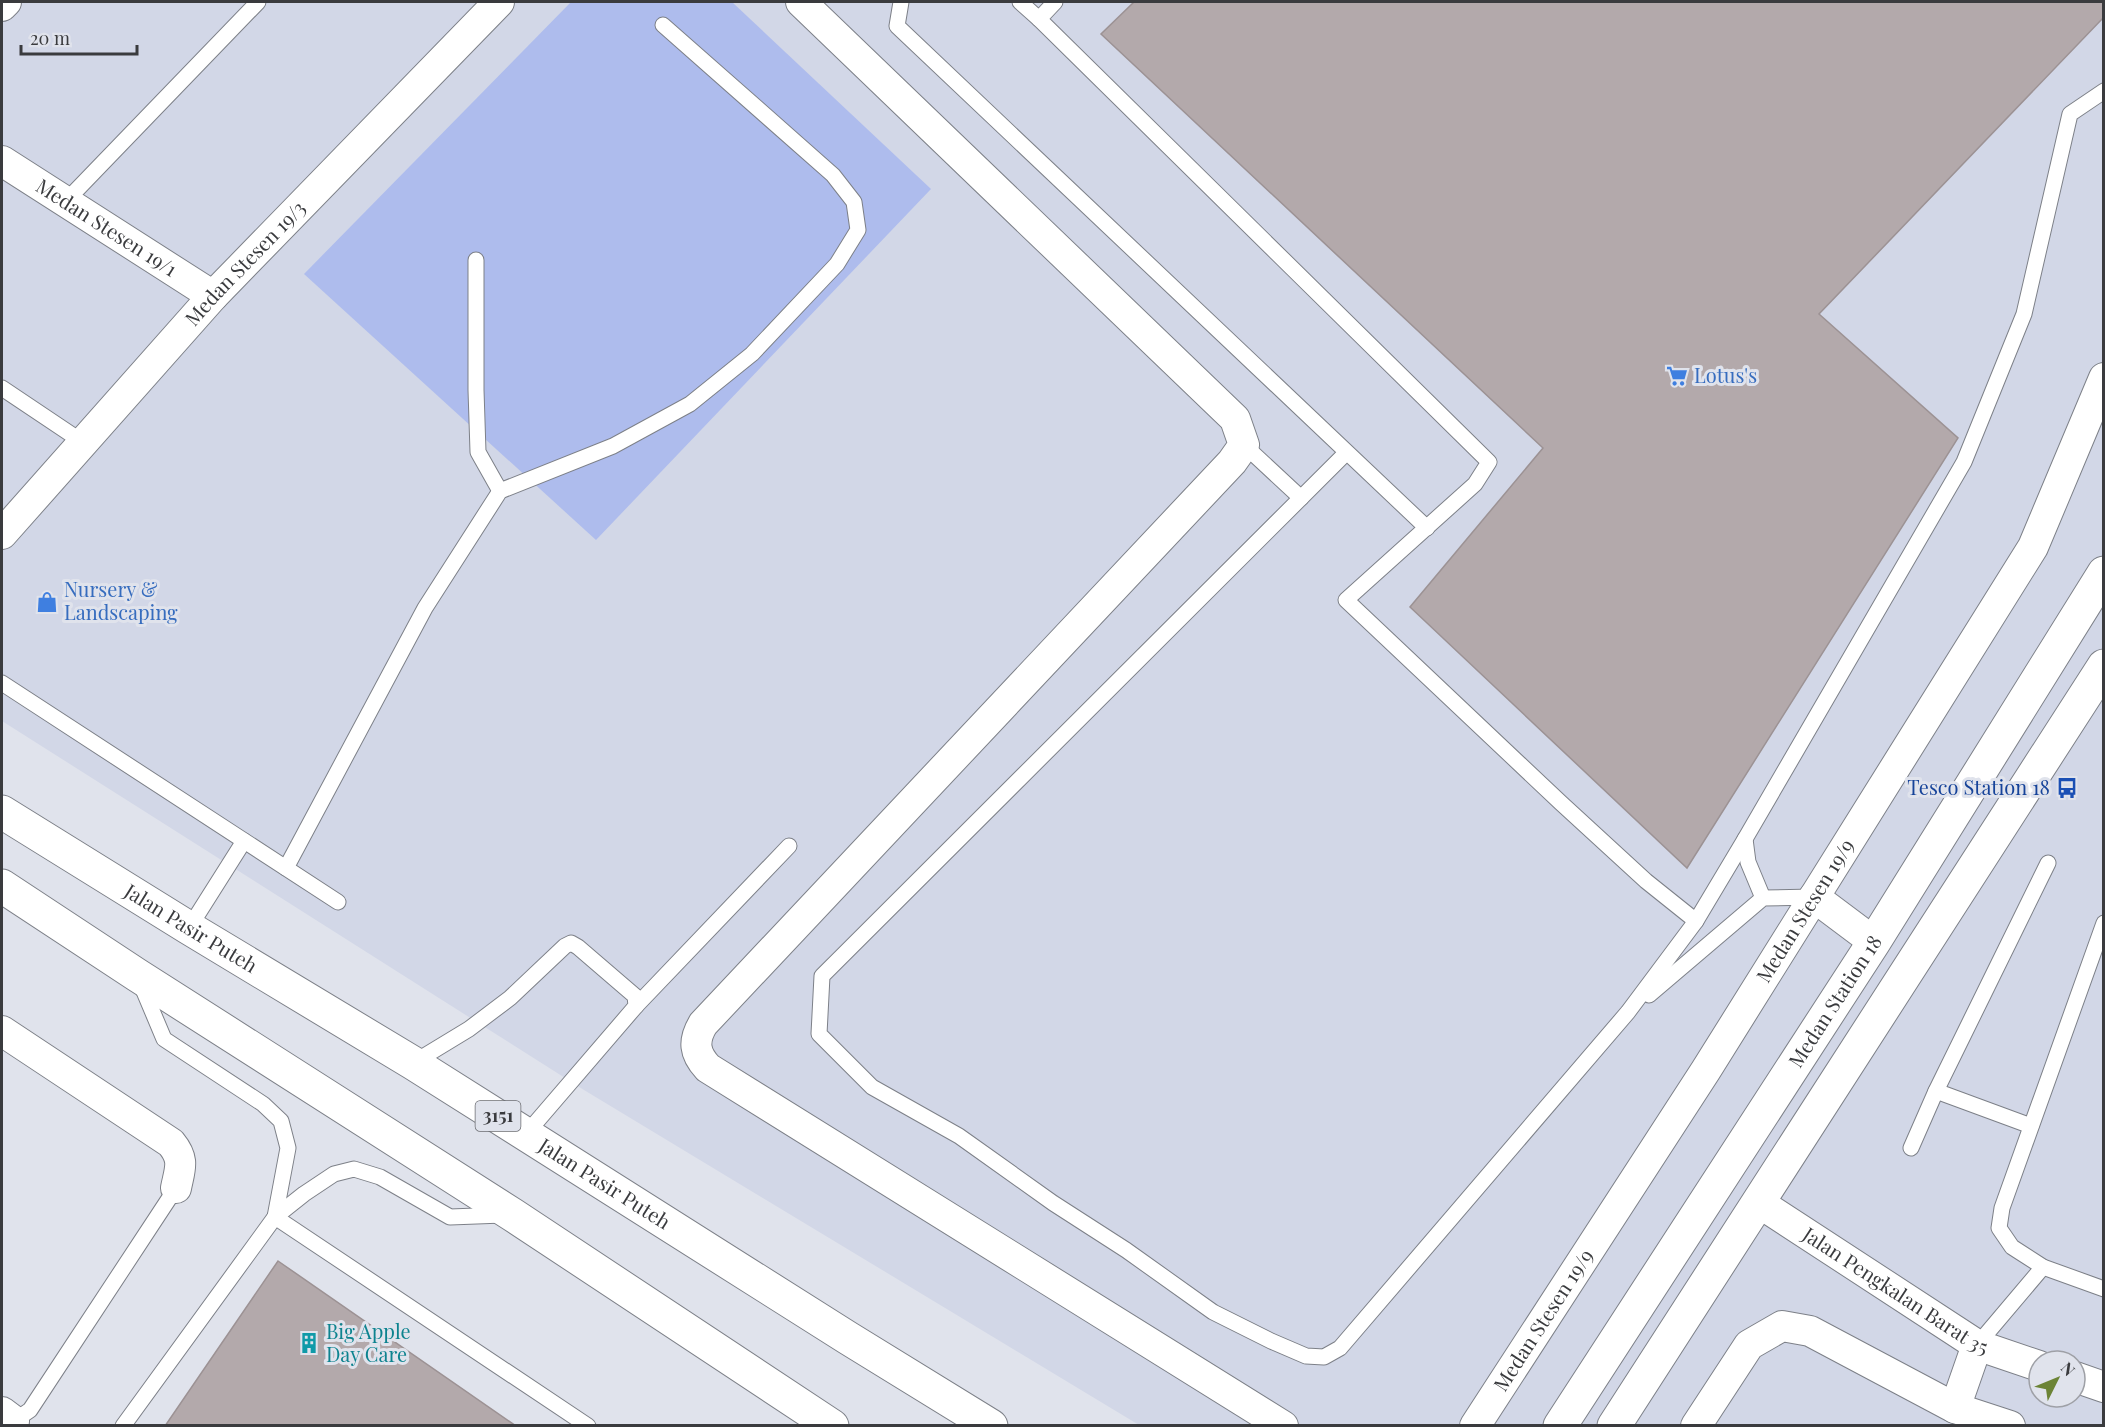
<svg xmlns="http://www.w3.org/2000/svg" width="2105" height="1427" viewBox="0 0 2105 1427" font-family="'Playfair Display',serif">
  <rect width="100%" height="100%" fill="#e0e3ec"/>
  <!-- built -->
  <path fill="#d2d7e7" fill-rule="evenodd" d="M2,2h2101v1423h-964l-555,-335 -582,-369zM2039,1361h36v36h-36z"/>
  <!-- green -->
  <polygon fill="#aebced" points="571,2 732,2 931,189 596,540 304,274"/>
  <!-- building -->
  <g fill="#b3a9ab" stroke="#9c9294" stroke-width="1.5">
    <polygon points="1134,2 2104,2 2104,17 1819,314 1958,438 1687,868 1410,607 1543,448 1101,34"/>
    <polygon points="278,1261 516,1426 165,1426"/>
  </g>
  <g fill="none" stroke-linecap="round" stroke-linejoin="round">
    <defs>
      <g id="service">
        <polyline points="901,2 897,26 1427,528"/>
        <polyline points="1020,2 1039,19"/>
        <polyline points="1055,2 1039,19 1489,462 1475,484 1346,600 1561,803 1646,881 1696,921"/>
        <polyline points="65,202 258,2"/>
        <polyline points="476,260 476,390 478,452 500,491"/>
        <polyline points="2,388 84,443"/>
        <polyline points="1244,445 1301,498"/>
        <polyline points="1346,453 822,976 819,1034 872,1087 959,1136 1053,1203 1126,1250 1213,1312 1271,1341 1306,1356 1324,1357 1340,1348 1628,1012 1696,921 1745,839 1964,462 2024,314 2070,114 2104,91"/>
        <polyline points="2,683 338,902"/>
        <polyline points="1745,839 1748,862 1763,898"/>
        <polyline points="286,868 425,608 500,491 613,446 690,404 752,354 837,264 858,230 854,202 833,175 663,25"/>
        <polyline points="2104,923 2002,1208 1999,1228 2012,1247 2043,1267 2104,1289"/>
        <polyline points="189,928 244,841"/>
        <polyline points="140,982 164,1039 263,1104 281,1121 288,1148 275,1217"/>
        <polyline points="1649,995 1763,898 1814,897"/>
        <polyline points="636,1006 789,846"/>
        <polyline points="413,1063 469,1029 510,998 565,946 571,943 578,947 635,996 636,1006 526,1134"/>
        <polyline points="1936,1091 2031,1126"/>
        <polyline points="1911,1148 1936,1091 2048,863"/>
        <polyline points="275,1217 588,1426"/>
        <polyline points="1977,1345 2043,1267"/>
        <polyline points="14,1421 30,1410 176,1188"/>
        <polyline points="123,1426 275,1217 304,1194 334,1174 354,1169 380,1177 450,1217 503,1215"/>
      </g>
      <g id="minor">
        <path d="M801,2l434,417 9,26 -12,17 -529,562c-10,17 -9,29 5,44l575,358"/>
        <polyline points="2,6 6,2"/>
        <path id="s1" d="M2,161l211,135"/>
        <path id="s2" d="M2,534l211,-238 286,-294"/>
        <polyline points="1814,897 1874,942"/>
        <path d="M2,1031l169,112c14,17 9,25 5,45"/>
        <path id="s3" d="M1758,1202l219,143 62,21"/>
        <polyline points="2075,1377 2104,1387"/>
        <polyline points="1955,1408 1977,1345"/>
        <polyline points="2,1412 14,1421 11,1426"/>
        <path id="s4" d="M1475,1426l231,-356 327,-523 71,-169"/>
        <polyline points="1696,1426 1749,1345 1782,1326 1810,1331 1955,1408 2010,1426"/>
      </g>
      <g id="tertiary">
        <path id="s5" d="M1560,1426l314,-484 230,-369"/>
        <polyline points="1614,1426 2104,666"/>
      </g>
      <g id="primary">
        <path id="s6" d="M2,812l187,116 224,135 435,275 143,88"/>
        <polyline points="2,886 137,975 513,1215 832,1426"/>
      </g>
    </defs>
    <!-- service casing -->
    <use href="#service" stroke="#7d8088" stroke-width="17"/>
    <!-- minor casing -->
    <use href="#minor" stroke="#7d8088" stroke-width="32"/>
    <!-- tertiary casing -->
    <use href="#tertiary" stroke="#7d8088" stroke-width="35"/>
    <!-- primary casing -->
    <use href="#primary" stroke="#7d8088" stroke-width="35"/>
    <!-- service -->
    <use href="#service" stroke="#fff" stroke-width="15"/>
    <!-- minor -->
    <use href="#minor" stroke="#fff" stroke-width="30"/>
    <!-- tertiary -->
    <use href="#tertiary" stroke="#fff" stroke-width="33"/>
    <!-- primary -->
    <use href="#primary" stroke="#fff" stroke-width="33"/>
  </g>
  <!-- icons -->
  <defs>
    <symbol id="supermarket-bare" viewBox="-9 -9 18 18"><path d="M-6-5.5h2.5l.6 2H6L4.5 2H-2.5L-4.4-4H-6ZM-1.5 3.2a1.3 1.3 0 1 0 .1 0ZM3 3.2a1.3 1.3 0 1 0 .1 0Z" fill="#3f7fe0" stroke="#e0e3ec" stroke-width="2.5" paint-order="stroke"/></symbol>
    <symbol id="shop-bare" viewBox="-9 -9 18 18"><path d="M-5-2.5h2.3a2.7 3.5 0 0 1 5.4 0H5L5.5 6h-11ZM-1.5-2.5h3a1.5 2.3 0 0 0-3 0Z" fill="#3f7fe0" stroke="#e0e3ec" stroke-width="2.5" paint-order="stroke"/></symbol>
    <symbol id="bus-bare" viewBox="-9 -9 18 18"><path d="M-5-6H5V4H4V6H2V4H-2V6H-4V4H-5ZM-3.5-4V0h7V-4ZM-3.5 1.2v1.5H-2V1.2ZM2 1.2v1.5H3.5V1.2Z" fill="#1a4fb4" stroke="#e0e3ec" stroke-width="2.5" paint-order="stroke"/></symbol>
    <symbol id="building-bare" viewBox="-9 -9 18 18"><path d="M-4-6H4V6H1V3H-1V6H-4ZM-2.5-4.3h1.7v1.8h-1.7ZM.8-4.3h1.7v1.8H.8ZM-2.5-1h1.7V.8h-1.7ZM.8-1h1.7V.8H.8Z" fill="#0f9aa8" stroke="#e0e3ec" stroke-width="2.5" paint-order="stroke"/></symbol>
  </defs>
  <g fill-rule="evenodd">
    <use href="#supermarket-bare" x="1662" y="361" width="30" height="30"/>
    <use href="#shop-bare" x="32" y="587" width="30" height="30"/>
    <use href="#bus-bare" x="2052" y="773" width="30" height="30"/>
    <use href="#building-bare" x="294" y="1328" width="30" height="30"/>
  </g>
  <g text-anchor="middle" stroke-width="6" stroke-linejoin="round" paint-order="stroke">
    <!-- shield labels -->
    <rect fill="#e0e3ec" stroke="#6c6d72" stroke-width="1.5" x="475.5" y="1101" width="45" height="30" rx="4.5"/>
    <g font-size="18" font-weight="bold" fill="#3a3b3e">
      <text x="498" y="1122">3151</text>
    </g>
    <!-- street labels -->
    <g font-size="20" fill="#3a3b3e" stroke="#e0e3ec">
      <text dy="7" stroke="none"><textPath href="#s1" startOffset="124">Medan Stesen 19/1</textPath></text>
      <text dy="7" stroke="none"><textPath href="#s2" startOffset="364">Medan Stesen 19/3</textPath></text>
      <text dy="7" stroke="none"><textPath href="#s4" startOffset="612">Medan Stesen 19/9</textPath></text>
      <text dy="7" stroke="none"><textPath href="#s6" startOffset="222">Jalan Pasir Puteh</textPath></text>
      <text dy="7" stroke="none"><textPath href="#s5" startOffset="506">Medan Station 18</textPath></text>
      <text dy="7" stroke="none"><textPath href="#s6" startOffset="708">Jalan Pasir Puteh</textPath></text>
      <text dy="7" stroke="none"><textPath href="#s3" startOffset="164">Jalan Pengkalan Barat 35</textPath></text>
      <text dy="7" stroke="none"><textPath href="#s4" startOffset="126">Medan Stesen 19/9</textPath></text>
    </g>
    <!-- shop labels -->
    <g font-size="20" fill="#366cbe" stroke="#e0e3ec" text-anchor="start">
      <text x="1694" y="383">Lotus's</text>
      <text x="64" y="597">Nursery &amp;<tspan x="64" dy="23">Landscaping</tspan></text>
    </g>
    <!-- transit labels -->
    <g font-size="20" fill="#164399" stroke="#e0e3ec" text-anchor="end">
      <text x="2050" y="795">Tesco Station 18</text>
    </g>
    <!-- culture labels -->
    <g font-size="20" fill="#0d838f" stroke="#e0e3ec" text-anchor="start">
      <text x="326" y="1339">Big Apple<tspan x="326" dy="23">Day Care</tspan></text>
    </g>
  </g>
  <!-- border -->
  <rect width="2105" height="1427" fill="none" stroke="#3a3b3e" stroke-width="6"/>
  <!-- north arrow -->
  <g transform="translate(2057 1379) rotate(47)"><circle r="28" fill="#e0e3ec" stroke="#9ea0a6" stroke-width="1.5"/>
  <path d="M0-4.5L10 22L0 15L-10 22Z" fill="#6c8436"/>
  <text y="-9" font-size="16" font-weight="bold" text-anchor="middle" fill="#3a3b3e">N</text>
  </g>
  <!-- scale -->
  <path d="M21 45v9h116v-9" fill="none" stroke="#3a3b3e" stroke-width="3"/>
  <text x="30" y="45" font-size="18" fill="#3a3b3e" stroke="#e0e3ec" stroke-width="4.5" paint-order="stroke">20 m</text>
</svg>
